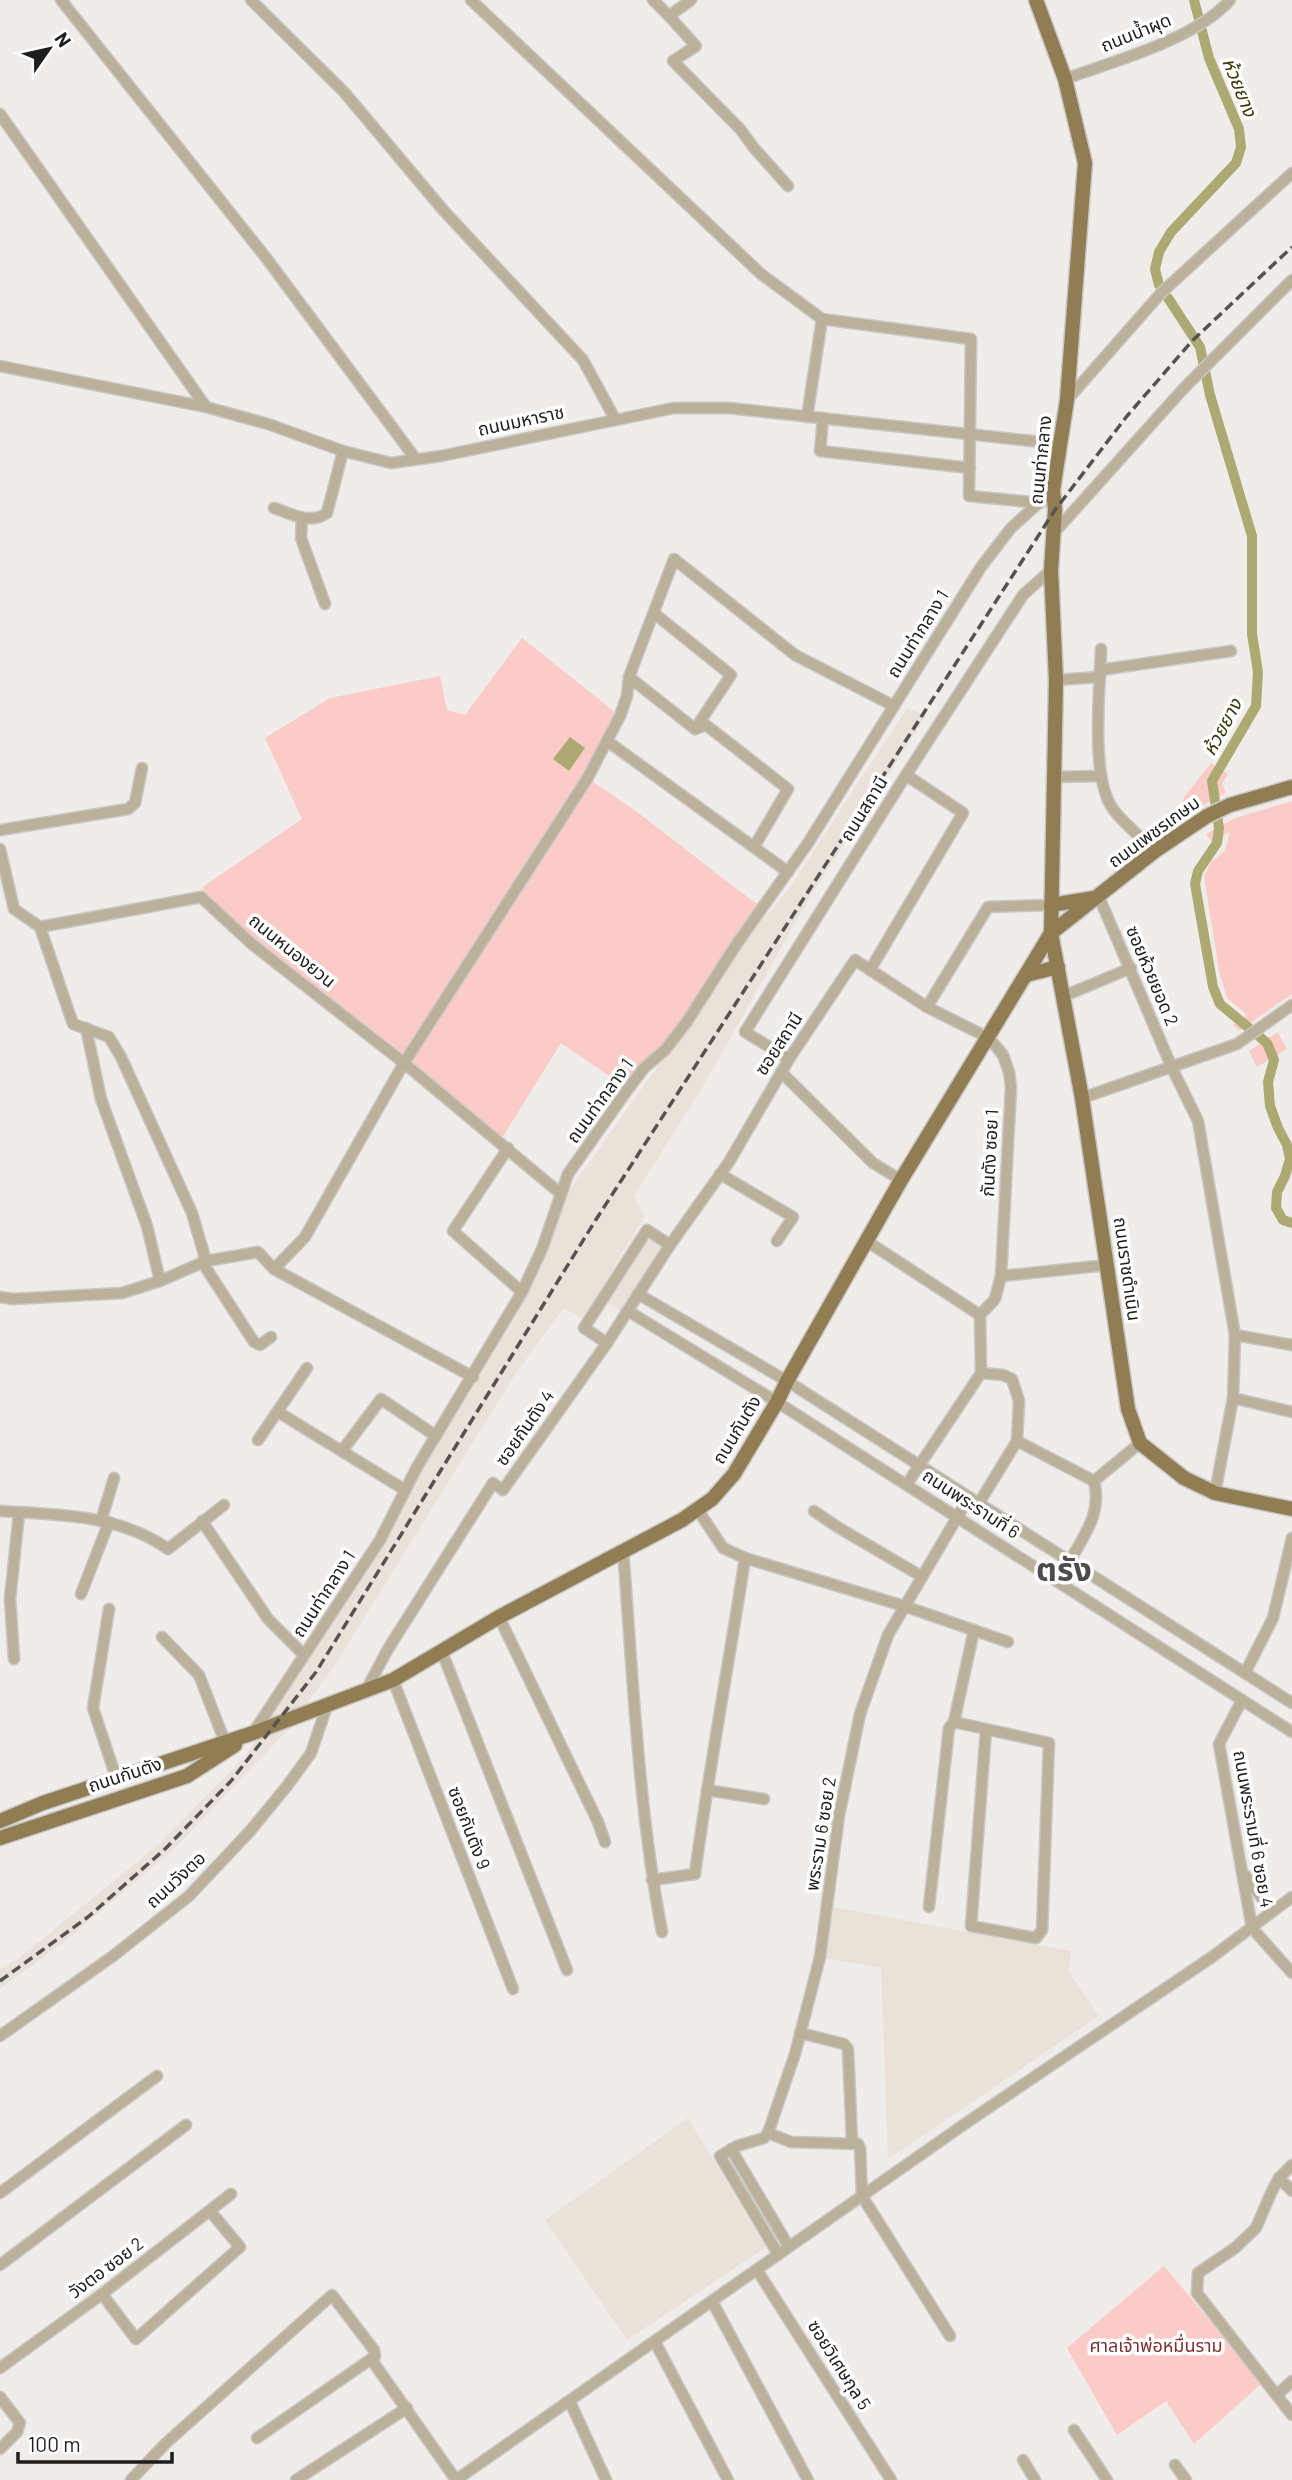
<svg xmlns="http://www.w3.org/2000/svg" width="1292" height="2480" viewBox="0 0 1292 2480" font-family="Barlow,'Noto Sans Thai',sans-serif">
  <rect width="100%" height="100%" fill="#efecea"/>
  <!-- built -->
  <g fill="#eae1d9">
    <polygon points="907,708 926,716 808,900 702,1088 634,1196 644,1217 583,1319 564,1308 514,1376 333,1668 282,1736 174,1849 64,1942 0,1989 0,1969 18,1959 159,1844 244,1758 361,1580 414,1484 516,1316 565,1197 754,930 789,889"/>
    <polygon points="650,1237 663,1246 621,1311 605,1301"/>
    <polygon points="834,1907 1071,1951 1069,1972 1099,2016 888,2159 881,1968 824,1958"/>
    <polygon points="688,2118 766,2247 627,2340 545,2220"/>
  </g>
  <!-- green -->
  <g fill="#fbcbc7">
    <path d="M522,638l98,78 -32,63c62,38 115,87 175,129l-76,112 -59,69 -67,-46 -61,98 -299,-244 3,-11 98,-67 -37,-81 65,-40 110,-22 7,34 18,5z"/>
    <polygon points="1211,763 1228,774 1222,784 1226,792 1178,820 1184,797"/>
    <polygon points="1292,801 1292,994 1239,1031 1233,1025 1247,1015 1227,998 1219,971 1204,876 1211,862 1225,851 1230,832 1211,841 1206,834 1235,818"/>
    <polygon points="1278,1032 1287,1049 1257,1067 1249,1051"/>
    <polygon points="1164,2266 1262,2383 1194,2444 1166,2401 1117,2435 1067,2348"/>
  </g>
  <!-- water -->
  <polygon fill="#acaa72" points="570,737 585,748 569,771 553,759"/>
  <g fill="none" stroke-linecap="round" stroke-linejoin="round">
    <!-- canal -->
    <g stroke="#acaa72" stroke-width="10">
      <polyline points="1159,285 1155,269 1159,252 1171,232 1236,163 1241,147 1239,129 1209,58 1194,0"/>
      <polyline points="1168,298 1200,347 1210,395 1252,536 1252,634 1258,672 1256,706 1212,781 1219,828 1217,843 1198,871 1195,884 1213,987 1220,1004 1267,1043 1274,1060 1268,1082 1270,1106 1278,1128 1287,1145 1290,1159 1285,1176 1277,1192 1276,1208 1283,1220 1292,1223"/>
    </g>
    <defs>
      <g id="minor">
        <polyline points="61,0 267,259 415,458"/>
        <polyline points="251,0 344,92 444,211 583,360 615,419"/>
        <polyline points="471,0 761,274 822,319 971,339 969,496 1040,503"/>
        <polyline points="653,0 669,16"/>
        <polyline points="691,0 669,16 696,46 673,61 740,129 754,148 788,186"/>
        <path d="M1065,79c50,-18 131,-40 165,-79"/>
        <polyline points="0,114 206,407"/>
        <polyline points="0,366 206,407 268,424 343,451 391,463 441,456 674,408 729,408 1060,444"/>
        <polyline points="1067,400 1161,293 1292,173"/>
        <polyline points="807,417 822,319"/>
        <polyline points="823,418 820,451 970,468"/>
        <path d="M274,508c18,6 36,17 53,5l16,-62"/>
        <polyline points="302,518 301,538 325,604"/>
        <polyline points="1053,534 1184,388 1292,280"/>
        <polyline points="655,614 731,675 695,729"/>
        <path d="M1101,649c-1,41 -11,128 12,160 11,15 29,29 42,42"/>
        <polyline points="1100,670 1231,651"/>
        <polyline points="629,677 695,729 706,725 788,789 754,847"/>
        <polyline points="1056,680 1100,677"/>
        <polyline points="607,741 788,872"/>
        <polyline points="1054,777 1101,776"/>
        <polyline points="0,830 128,809 135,803 142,768"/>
        <polyline points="0,849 14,909 40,927 201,897 253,945 404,1063 561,1194"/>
        <polyline points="1099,897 1172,1068 1198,1121 1235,1335 1233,1398 1215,1493"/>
        <polyline points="40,927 73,1024 109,1037 121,1057 192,1213 206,1261"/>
        <polyline points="870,970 963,813 906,775"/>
        <polyline points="1064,996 1131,968"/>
        <polyline points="927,1007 988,907 1051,905"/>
        <polyline points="86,1028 101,1099 147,1226 160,1281"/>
        <polyline points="789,1059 745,1032 906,775 1023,595 1051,570"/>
        <polyline points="781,1072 873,1163 901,1180"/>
        <polyline points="1082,1098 1237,1044 1292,1005"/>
        <polyline points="508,1148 453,1231 522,1292"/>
        <polyline points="720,1174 793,1217 777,1241"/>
        <polyline points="865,1240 980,1315"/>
        <polyline points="202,1262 254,1342 260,1345 271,1337"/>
        <polyline points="274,1269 305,1237 404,1063 587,779 620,716 627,696 629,677 674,559 795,655 894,706"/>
        <polyline points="1001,1276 1108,1265"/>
        <polyline points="638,1294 787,1381 1292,1703"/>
        <polyline points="0,1297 13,1299 122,1293 160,1281 206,1261 258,1252 274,1269 473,1377"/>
        <polyline points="628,1311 777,1402 1292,1732"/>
        <polyline points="1235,1335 1292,1345"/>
        <polyline points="607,1343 584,1328 647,1230 670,1245"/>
        <polyline points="1233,1398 1292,1412"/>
        <polyline points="278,1412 405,1490"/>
        <polyline points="258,1440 307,1368"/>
        <polyline points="1017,1441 1094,1481"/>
        <polyline points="342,1451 381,1399 436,1436"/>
        <polyline points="979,1503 1017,1441 1019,1401 1012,1379 1003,1375 981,1373"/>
        <polyline points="698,1510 723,1548 745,1558 904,1606 1008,1642"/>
        <path d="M0,1511c58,4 119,3 168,38l56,-44"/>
        <polyline points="814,1511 839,1528 921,1576"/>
        <polyline points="101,1521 114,1478"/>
        <polyline points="202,1521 268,1619 304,1655"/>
        <path d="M623,1550c10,127 15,256 39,382"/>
        <path d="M1070,1561c15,-28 32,-47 24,-80l46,-38"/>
        <polyline points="81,1594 109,1522"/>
        <polyline points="109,1609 93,1708 117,1780"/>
        <polyline points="499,1617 598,1822 605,1842"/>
        <polyline points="162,1637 199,1675 225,1742"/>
        <polyline points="442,1652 567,1970"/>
        <polyline points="14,1659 10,1599 19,1513"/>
        <polyline points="1245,1673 1273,1618 1292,1538"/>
        <polyline points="393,1680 513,1989"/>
        <polyline points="365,1692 388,1649 493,1483 503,1490 607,1343 670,1245 729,1162 789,1059 855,960 927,1007 989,1038 1003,1055 1009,1072 1011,1087 1001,1276 995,1299 980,1315 981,1373 907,1484"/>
        <polyline points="1242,1700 1219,1744 1252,1928 1292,1973"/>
        <polyline points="954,1722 1049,1743 1042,1930 1036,1938 971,1926 986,1730"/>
        <polyline points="253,1733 380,1540 417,1467 522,1292 542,1249 568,1174 628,1089 644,1068 665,1050 686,1023 736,945 808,843 981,567 1011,528 1053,490"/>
        <polyline points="707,1790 764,1799"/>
        <polyline points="1246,1876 1272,1912"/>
        <path d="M652,1880l43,-6c14,-106 34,-211 50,-316"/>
        <polyline points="929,1907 949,1728 954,1722 974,1630"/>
        <polyline points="800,2033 844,2044 848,2049 852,2142"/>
        <polyline points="0,2036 113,1956 189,1896 251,1830 287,1786 311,1753 327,1706"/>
        <polyline points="768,2133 791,2142 858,2144 860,2148 862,2196 950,2336"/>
        <polyline points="731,2149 789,2247"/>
        <polyline points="1292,2165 1279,2178 1271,2193 1256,2228 1235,2248 1198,2273 1197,2293 1292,2415"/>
        <polyline points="1279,2178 1292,2191"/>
        <polyline points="0,2193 157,2076"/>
        <polyline points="778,2254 720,2156 737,2146 764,2138 768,2133 795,2054 820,1957 839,1816 860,1714 888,1635 969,1497"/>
        <polyline points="0,2265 186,2125"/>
        <polyline points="757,2270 891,2480"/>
        <polyline points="102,2294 136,2339 240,2247 210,2211"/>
        <polyline points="713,2303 808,2480"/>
        <polyline points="655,2342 728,2480"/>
        <polyline points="0,2368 102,2294 231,2194"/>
        <polyline points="1277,2395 1292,2381"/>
        <polyline points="0,2397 20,2423 17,2432 0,2449"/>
        <polyline points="570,2402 606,2480"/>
        <polyline points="1074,2430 1107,2480"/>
        <polyline points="257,2438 371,2359 456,2480"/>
        <polyline points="1023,2460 1035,2480"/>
        <polyline points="1175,2465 1186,2480"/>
        <polyline points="131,2480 165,2444 332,2295 374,2350 375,2356 371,2359"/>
        <polyline points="296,2480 407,2408"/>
        <polyline points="456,2480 969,2121 1212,1957 1292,1897"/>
      </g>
      <g id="major">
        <polyline points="1036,0 1065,79 1085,163 1067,400 1053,490 1055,510 1051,570 1056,680 1051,933 1082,1098 1128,1409 1140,1443 1184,1478 1215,1493 1292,1509"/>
        <polyline points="1051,905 1094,898"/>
        <polyline points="1026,975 1058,967"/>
        <polyline points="0,1821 43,1803 253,1733 393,1680 499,1617 682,1520 712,1499 734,1474 777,1402 787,1381 901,1180 1051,933 1155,851 1207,816 1230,805 1292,787"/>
        <polyline points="0,1838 187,1776 235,1745"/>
      </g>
    </defs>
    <!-- minor casing -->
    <use href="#minor" stroke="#c9c7c5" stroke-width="13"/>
    <!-- major casing -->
    <use href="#major" stroke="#c9c7c5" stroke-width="17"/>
    <!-- minor -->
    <use href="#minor" stroke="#bbb09a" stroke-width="10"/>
    <!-- major -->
    <use href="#major" stroke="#917d53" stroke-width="14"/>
    <!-- rail -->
    <polyline stroke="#555352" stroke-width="3.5" stroke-dasharray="10 5" stroke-linecap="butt" points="0,1981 88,1917 165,1849 231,1781 316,1672 597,1218 1055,510 1127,416 1192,341 1292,247"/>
  </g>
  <g text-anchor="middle" stroke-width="7" stroke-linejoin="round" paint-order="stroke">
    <!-- street labels -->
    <g font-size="18" fill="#1e1d1c" stroke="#fff">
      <text transform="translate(1136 33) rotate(-22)" y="6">ถนนน้ำผุด</text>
      <text transform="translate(521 421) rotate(-12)" y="6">ถนนมหาราช</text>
      <text transform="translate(1041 460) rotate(-84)" y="6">ถนนท่ากลาง</text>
      <text transform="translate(918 634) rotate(-58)" y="6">ถนนท่ากลาง 1</text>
      <text transform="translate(864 809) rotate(-58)" y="6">ถนนสถานี</text>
      <text transform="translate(1154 832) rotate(-36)" y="6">ถนนเพชรเกษม</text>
      <text transform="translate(292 951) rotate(39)" y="6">ถนนหนองยวน</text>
      <text transform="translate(1152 976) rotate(67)" y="6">ซอยห้วยยอด 2</text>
      <text transform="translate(779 1044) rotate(-57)" y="6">ซอยสถานี</text>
      <text transform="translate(600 1101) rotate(-54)" y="6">ถนนท่ากลาง 1</text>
      <text transform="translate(990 1153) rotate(-87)" y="6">กันตัง ซอย 1</text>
      <text transform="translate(1127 1269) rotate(82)" y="6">ถนนราชดำเนิน</text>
      <text transform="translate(525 1428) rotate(-55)" y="6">ซอยกันตัง 4</text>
      <text transform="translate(737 1430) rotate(-59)" y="6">ถนนกันตัง</text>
      <text transform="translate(971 1504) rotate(33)" y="6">ถนนพระรามที่ 6</text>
      <text transform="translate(324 1594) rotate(-57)" y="6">ถนนท่ากลาง 1</text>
      <text transform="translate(125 1775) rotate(-18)" y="6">ถนนกันตัง</text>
      <text transform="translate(469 1828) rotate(69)" y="6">ซอยกันตัง 9</text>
      <text transform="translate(1253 1829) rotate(80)" y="6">ถนนพระรามที่ 6 ซอย 4</text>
      <text transform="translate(821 1834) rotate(-81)" y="6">พระราม 6 ซอย 2</text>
      <text transform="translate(176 1880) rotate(-43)" y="6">ถนนวังตอ</text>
      <text transform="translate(106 2268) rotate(-37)" y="6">วังตอ ซอย 2</text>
      <text transform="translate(839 2365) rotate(58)" y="6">ซอยวิเศษกุล 5</text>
    </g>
    <!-- park labels -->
    <g font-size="18" fill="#7d3231" stroke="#fff">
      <text x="1156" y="2352">ศาลเจ้าพ่อหมื่นราม</text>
    </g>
    <!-- water labels -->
    <g font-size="19" font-style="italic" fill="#3a380b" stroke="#fff">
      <text transform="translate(1240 87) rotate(68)" y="7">ห้วยยาง</text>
      <text transform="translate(1222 727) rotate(-62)" y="7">ห้วยยาง</text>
    </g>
    <!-- town labels -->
    <g font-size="32" font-weight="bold" fill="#4e4c4a" stroke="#fff">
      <text x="1064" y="1581">ตรัง</text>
    </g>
  </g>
  <!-- north arrow -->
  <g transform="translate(49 49) rotate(56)" stroke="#ffffff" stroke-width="5" paint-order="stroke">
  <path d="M0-5L12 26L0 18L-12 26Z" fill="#1e1d1c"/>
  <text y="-10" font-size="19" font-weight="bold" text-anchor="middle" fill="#1e1d1c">N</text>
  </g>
  <!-- scale -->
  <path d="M18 2452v10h154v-10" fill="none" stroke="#1e1d1c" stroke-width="3.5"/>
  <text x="28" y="2452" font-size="21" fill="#1e1d1c" stroke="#ffffff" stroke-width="5" paint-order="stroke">100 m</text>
</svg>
